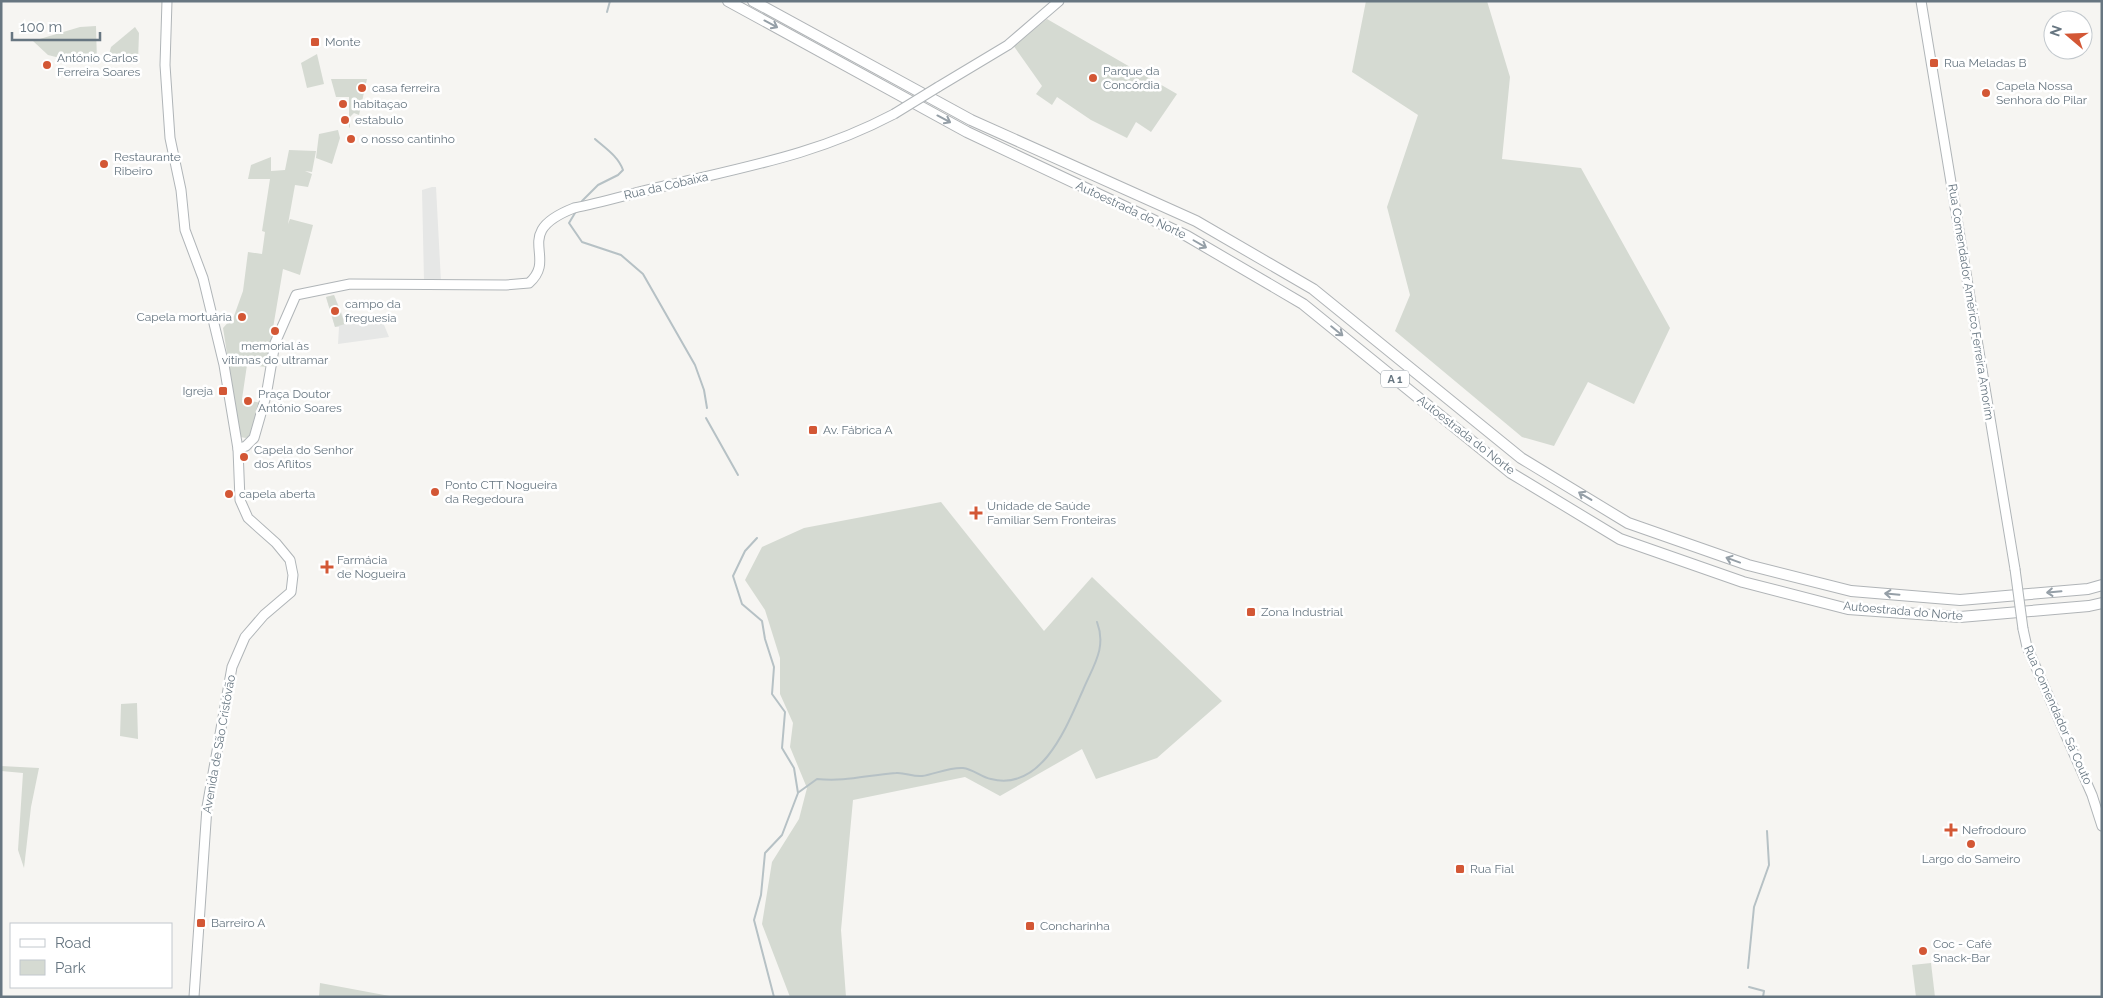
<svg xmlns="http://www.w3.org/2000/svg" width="2103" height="998" viewBox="0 0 2103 998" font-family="Raleway,sans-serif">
  <rect width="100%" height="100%" fill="#f6f5f2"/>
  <!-- built -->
  <g fill="#e6e7e6">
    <polygon points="432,187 436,187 441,282 424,281 422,190"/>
    <polygon points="334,295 345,321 380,315 389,337 338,344 339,327 335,327 326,297"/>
  </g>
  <!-- green -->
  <g fill="#d5dad2">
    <polygon points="1366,1 1487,1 1510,77 1502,159 1581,168 1670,328 1634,404 1588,382 1554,446 1522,437 1395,331 1410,295 1387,207 1418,115 1352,72"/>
    <polygon points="1047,19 1177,94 1151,132 1136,122 1127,138 1091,120 1057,97 1052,105 1036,94 1042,86 1013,45"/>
    <polygon points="96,26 97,63 72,61 48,55 33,41 80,27"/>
    <polygon points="135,27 139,33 138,61 107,62 111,47"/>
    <polygon points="317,54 324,84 307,88 301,63"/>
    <polygon points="331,79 367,79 359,115 354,113 350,117 350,128 349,127 349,97 336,97"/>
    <polygon points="338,130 340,138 332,164 316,158 319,134"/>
    <polygon points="289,150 316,151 312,172 305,171 312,174 308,187 295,185 288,224 290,219 313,225 300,275 283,269 273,328 276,330 269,347 267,367 247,365 242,399 261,403 253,434 246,438 240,437 223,328 234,316 243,291 248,252 262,254 265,232 262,231 270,179 248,179 251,165 271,157 271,171 285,170"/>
    <polygon points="334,295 345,324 335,327 326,297"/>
    <polygon points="941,502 1044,631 1092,577 1222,701 1157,758 1096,779 1082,749 1000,796 965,777 853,800 841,930 846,997 790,997 762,924 772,862 799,819 807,788 790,747 793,723 780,694 780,658 765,610 745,580 762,547 804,528"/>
    <polygon points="137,703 138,739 120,736 121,704"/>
    <polygon points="1,766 39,768 31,807 24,868 18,850 23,773 1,771"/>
    <polygon points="1931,963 1935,997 1916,997 1912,965"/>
    <polygon points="320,983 395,997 319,997"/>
  </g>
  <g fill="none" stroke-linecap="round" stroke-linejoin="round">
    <!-- stream -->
    <g stroke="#b6c1c5" stroke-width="2">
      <polyline points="607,12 610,1"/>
      <path d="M582,201l16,-16 20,-10 5,-5c-5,-14 -18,-22 -28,-31"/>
      <polyline points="575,213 569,223 582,242 621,255 643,274 695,365 704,390 707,408"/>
      <polyline points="706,418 738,475"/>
      <polyline points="757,538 745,551 733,576 742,604 762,621 765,639 774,667 772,694 785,712 782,748 794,768 798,793 782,835 765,853 761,895 754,920 774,997"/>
      <path d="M799,792l18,-13c29,3 50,-4 79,-6 8,-1 17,4 26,3 13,-2 28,-9 41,-8 10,1 18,9 28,11 51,13 76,-53 92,-89 10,-24 24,-42 14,-68"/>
      <polyline points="1748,968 1754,907 1769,865 1767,831"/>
      <polyline points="1749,987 1764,991 1763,997"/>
    </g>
    <defs>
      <g id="major">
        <polyline points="167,1 165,65 170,138 181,190 185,230 203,278 224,365 238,449 240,500 248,518 276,543 290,560 293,575 291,592 264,615 245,637 232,667 207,807 194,997"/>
        <polyline points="1921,1 2015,569"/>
        <polyline points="938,87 1008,45 1059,1"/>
        <path d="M238,449l8,-3 8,-8 12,-42 9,-53 21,-48 54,-11 156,1 23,-2c30,-26 -19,-50 45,-75 34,-7 66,-17 100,-24 80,-19 146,-31 220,-70"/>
        <polyline points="2023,629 2027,647 2092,795 2102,826"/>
      </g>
      <g id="highway">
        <polyline points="728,1 967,132 1187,236 1303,304 1511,473 1620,539 1743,582 1848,609 1960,617 2089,606 2102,603"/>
        <polyline points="753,1 971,120 1196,221 1313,289 1521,458 1628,523 1748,565 1851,591 1960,600 2088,589 2102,585"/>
      </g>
    </defs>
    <!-- major casing -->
    <use href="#major" stroke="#b0b5b8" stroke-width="11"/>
    <!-- highway casing -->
    <use href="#highway" stroke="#b0b4b7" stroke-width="12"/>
    <!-- major -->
    <use href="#major" stroke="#fff" stroke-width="9"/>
    <!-- highway -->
    <use href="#highway" stroke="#fff" stroke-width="10"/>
    <defs>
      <g id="major-bridge">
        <polyline points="894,114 938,87"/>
        <polyline points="2015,569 2023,629"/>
      </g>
    </defs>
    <!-- major-bridge casing -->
    <use href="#major-bridge" stroke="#b0b5b8" stroke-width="11" stroke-linecap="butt"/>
    <!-- major-bridge -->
    <use href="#major-bridge" stroke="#fff" stroke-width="9"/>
  </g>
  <!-- one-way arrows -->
  <defs><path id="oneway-shaft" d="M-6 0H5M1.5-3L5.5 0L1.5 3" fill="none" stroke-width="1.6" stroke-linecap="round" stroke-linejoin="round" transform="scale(1.25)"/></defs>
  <g stroke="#959fa7">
    <use href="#oneway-shaft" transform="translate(771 24) rotate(28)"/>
    <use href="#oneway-shaft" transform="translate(944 119) rotate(28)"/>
    <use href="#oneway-shaft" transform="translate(1200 244) rotate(30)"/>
    <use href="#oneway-shaft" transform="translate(1337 331) rotate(39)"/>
    <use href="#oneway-shaft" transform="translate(1585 496) rotate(-149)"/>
    <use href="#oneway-shaft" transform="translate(1733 560) rotate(-160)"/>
    <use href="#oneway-shaft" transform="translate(2054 592) rotate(175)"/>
    <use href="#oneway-shaft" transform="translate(1892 594) rotate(-175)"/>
  </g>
  <!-- markers -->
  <g fill="#d35735" stroke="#fff" stroke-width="2">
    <rect x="310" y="37" width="10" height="10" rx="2.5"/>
    <rect x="1929" y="58" width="10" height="10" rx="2.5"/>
    <circle cx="47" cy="65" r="5"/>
    <circle cx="1093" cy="78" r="5"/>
    <circle cx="362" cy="88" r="5"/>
    <circle cx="1986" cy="93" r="5"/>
    <circle cx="343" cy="104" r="5"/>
    <circle cx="345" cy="120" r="5"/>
    <circle cx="351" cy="139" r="5"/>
    <circle cx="104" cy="164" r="5"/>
    <circle cx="335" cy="311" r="5"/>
    <circle cx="242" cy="317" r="5"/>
    <circle cx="275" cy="331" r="5"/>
    <rect x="218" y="386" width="10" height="10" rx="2.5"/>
    <circle cx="248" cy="401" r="5"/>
    <rect x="808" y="425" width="10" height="10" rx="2.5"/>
    <circle cx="244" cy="457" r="5"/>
    <circle cx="435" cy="492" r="5"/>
    <circle cx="229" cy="494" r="5"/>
    <path d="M973.5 505.5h5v5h5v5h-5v5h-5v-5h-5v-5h5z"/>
    <path d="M324.5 559.5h5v5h5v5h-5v5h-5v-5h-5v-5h5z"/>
    <rect x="1246" y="607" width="10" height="10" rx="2.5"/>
    <path d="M1948.5 822.5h5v5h5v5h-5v5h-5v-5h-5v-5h5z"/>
    <circle cx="1971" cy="844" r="5"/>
    <rect x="1455" y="864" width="10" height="10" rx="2.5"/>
    <rect x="196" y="918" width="10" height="10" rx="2.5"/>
    <rect x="1025" y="921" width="10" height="10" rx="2.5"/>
    <circle cx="1923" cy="951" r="5"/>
  </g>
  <g text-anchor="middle" stroke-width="5" stroke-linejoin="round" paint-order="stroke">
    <!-- shield labels -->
    <rect fill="#fff" stroke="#959fa7" stroke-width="1" x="1381" y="370.5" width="28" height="17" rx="4"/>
    <g font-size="11" font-weight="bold" fill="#677681">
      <text x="1395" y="383">A 1</text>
    </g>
    <!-- poi labels -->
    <g font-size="12" fill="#677681" stroke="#fff" text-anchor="start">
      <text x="325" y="46">Monte</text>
      <text x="57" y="62">António Carlos<tspan x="57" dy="14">Ferreira Soares</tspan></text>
      <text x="1944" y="67">Rua Meladas B</text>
      <text x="1103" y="75">Parque da<tspan x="1103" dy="14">Concórdia</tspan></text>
      <text x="1996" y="90">Capela Nossa<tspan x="1996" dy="14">Senhora do Pilar</tspan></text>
      <text x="372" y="92">casa ferreira</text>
      <text x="353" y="108">habitaçao</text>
      <text x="355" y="124">estabulo</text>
      <text x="361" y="143">o nosso cantinho</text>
      <text x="114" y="161">Restaurante<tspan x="114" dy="14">Ribeiro</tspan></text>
      <text x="345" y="308">campo da<tspan x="345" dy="14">freguesia</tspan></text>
      <text x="232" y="321" text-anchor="end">Capela mortuária</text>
      <text x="275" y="350" text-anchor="middle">memorial às<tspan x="275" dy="14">vitimas do ultramar</tspan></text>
      <text x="213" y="395" text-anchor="end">Igreja</text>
      <text x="258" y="398">Praça Doutor<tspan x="258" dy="14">António Soares</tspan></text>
      <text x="823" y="434">Av. Fábrica A</text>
      <text x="254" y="454">Capela do Senhor<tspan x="254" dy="14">dos Aflitos</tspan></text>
      <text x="445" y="489">Ponto CTT Nogueira<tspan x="445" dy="14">da Regedoura</tspan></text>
      <text x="239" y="498">capela aberta</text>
      <text x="987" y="510">Unidade de Saúde<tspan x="987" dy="14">Familiar Sem Fronteiras</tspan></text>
      <text x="337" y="564">Farmácia<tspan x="337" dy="14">de Nogueira</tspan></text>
      <text x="1261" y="616">Zona Industrial</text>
      <text x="1962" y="834">Nefrodouro</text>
      <text x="1971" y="863" text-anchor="middle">Largo do Sameiro</text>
      <text x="1470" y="873">Rua Fial</text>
      <text x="211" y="927">Barreiro A</text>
      <text x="1040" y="930">Concharinha</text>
      <text x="1933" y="948">Coc - Café<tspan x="1933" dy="14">Snack-Bar</tspan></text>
    </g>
    <!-- street labels -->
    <g font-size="12" fill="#677681" stroke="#fff">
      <text transform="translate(666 186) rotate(-13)" y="4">Rua da Cobaixa</text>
      <text transform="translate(1131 210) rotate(25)" y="4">Autoestrada do Norte</text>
      <text transform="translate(1971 302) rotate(81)" y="4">Rua Comendador Américo Ferreira Amorim</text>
      <text transform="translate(1466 435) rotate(38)" y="4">Autoestrada do Norte</text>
      <text transform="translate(1903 611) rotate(5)" y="4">Autoestrada do Norte</text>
      <text transform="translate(2058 715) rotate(66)" y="4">Rua Comendador Sá Couto</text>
      <text transform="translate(219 744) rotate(-80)" y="4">Avenida de São Cristóvão</text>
    </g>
  </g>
  <!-- border -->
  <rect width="2103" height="998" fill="none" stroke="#677681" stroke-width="5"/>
  <!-- legend -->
  <rect x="10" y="923" width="162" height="65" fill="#ffffff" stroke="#c2c8cd"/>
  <rect x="20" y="939" width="25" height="8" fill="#ffffff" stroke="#c2c8cd"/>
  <text x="55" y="948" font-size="15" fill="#677681">Road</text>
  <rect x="20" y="960" width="25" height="15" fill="#d5dad2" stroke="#c2c8cd"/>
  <text x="55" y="973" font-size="15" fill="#677681">Park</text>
  <!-- north arrow -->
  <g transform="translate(2068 35) rotate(289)"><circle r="24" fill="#ffffff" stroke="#c2c8cd"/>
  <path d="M0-4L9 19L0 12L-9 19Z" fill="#d35735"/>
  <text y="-8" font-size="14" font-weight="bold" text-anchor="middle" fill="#677681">N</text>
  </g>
  <!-- scale -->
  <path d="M12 32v8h88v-8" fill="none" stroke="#677681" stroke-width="2.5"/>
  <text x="20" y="32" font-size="15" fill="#677681" stroke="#ffffff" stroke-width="4" paint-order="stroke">100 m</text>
</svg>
